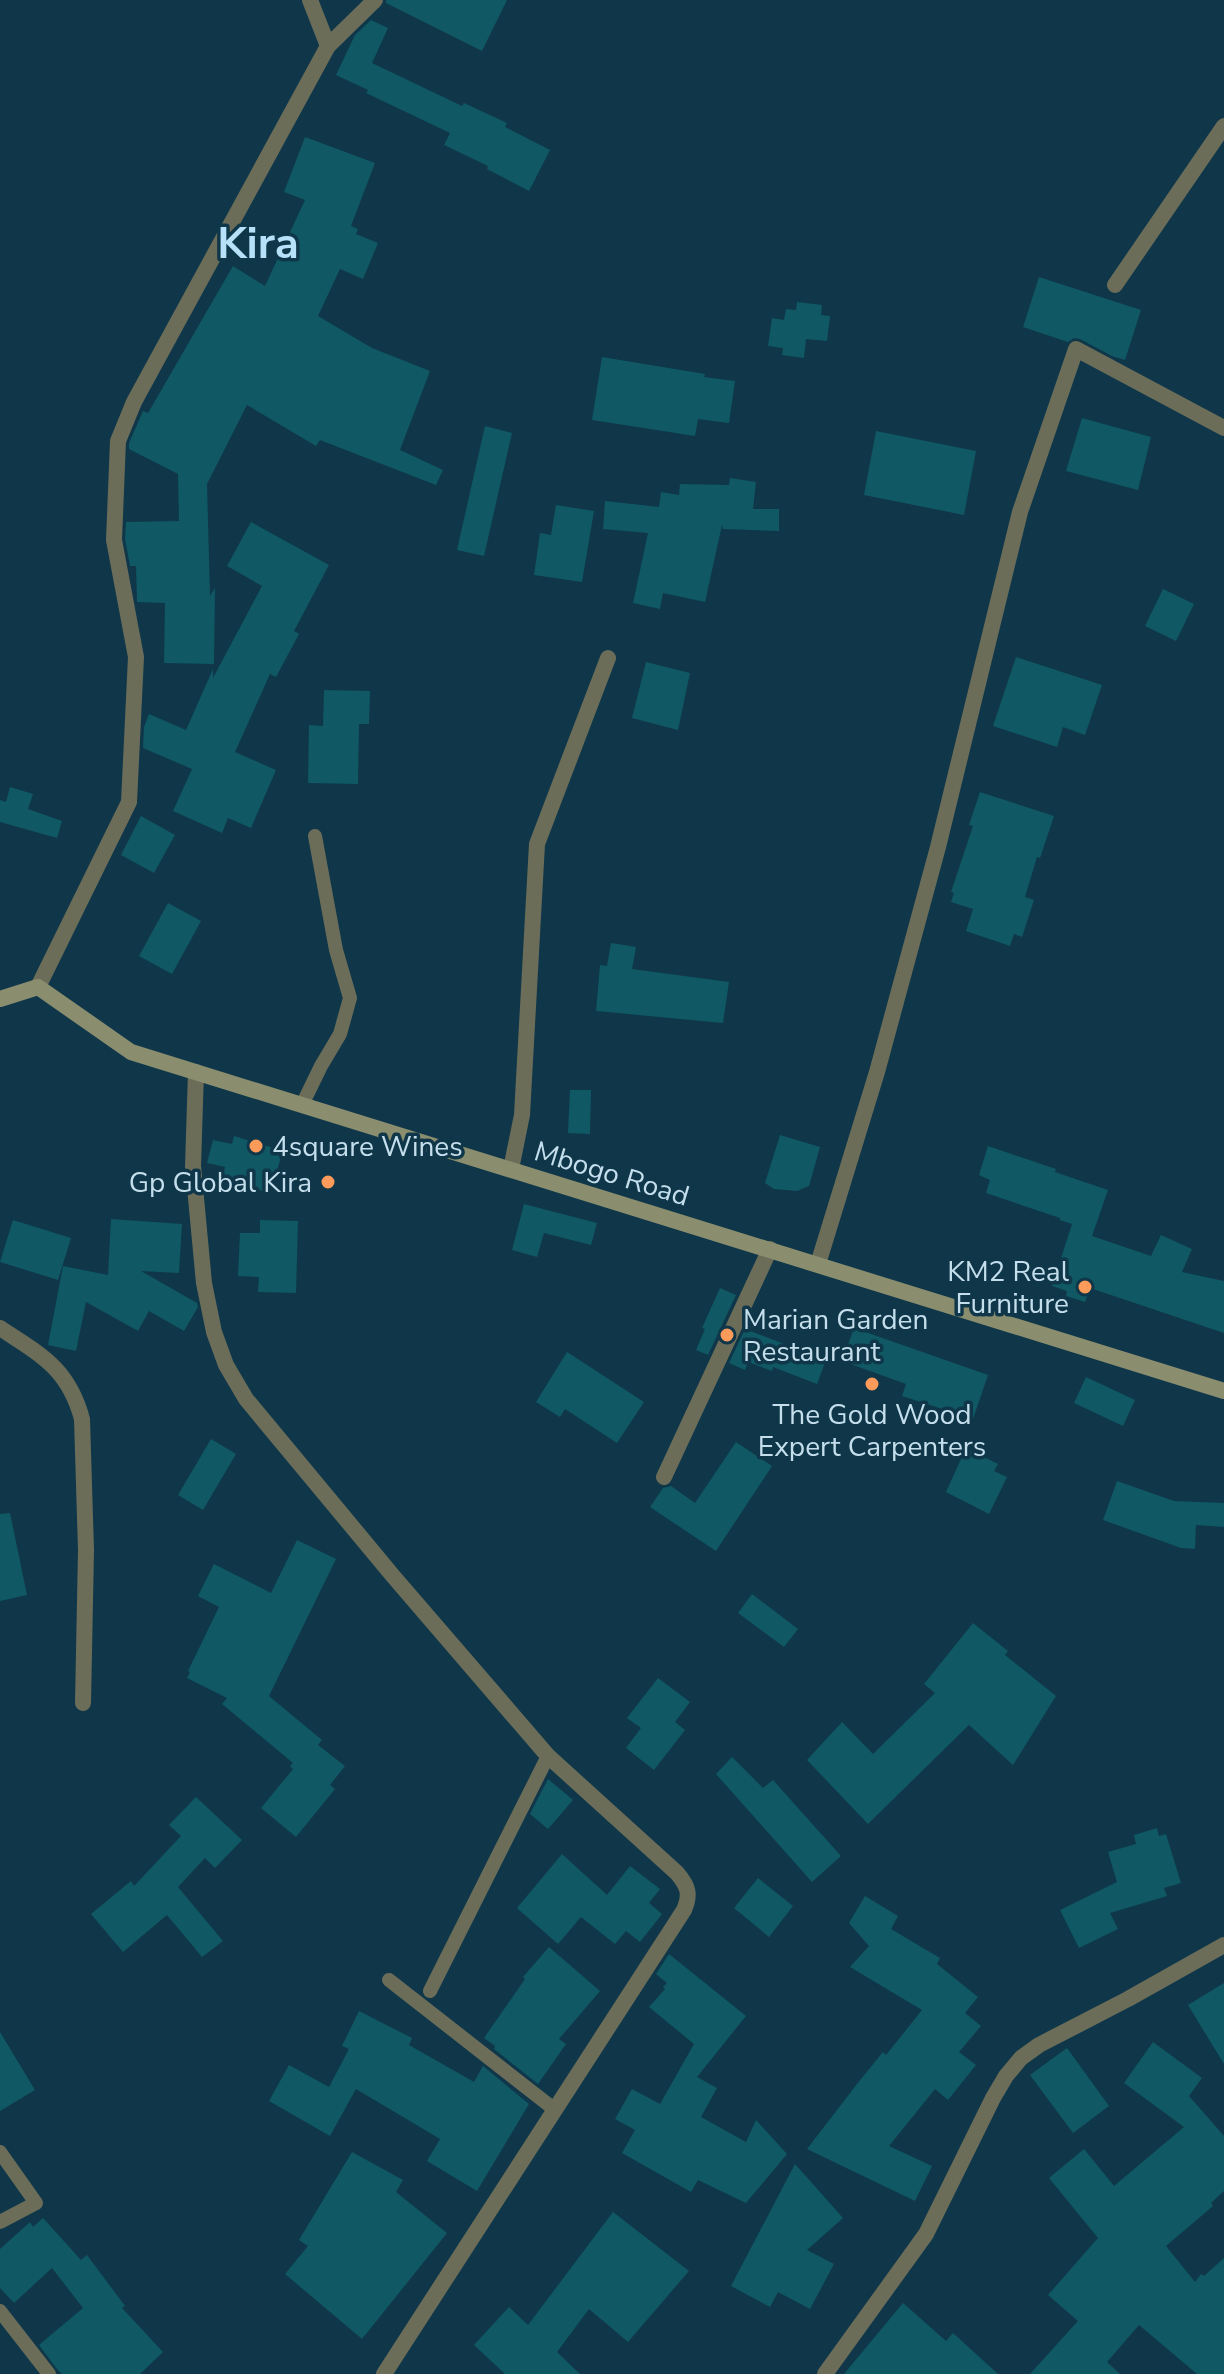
<svg xmlns="http://www.w3.org/2000/svg" width="1224" height="2374" viewBox="0 0 1224 2374" font-family="'Nunito Sans',sans-serif">
  <rect width="100%" height="100%" fill="#0f3749"/>
  <!-- building -->
  <g fill="#0f5864">
    <polygon points="386,0 507,0 482,51 386,3"/>
    <polygon points="371,20 388,28 372,63 462,106 464,103 507,123 505,127 550,150 529,191 487,169 488,166 444,145 450,133 366,93 368,90 336,75 355,35"/>
    <polygon points="305,137 375,163 351,226 358,229 356,234 378,243 363,279 340,269 318,316 372,348 430,371 400,450 443,470 436,485 320,440 316,446 247,405 207,484 210,596 215,588 214,664 164,663 165,603 137,602 136,566 130,566 125,539 126,522 179,521 178,474 129,449 129,443 143,411 148,413 233,266 265,286 305,200 284,192"/>
    <polygon points="1039,277 1141,310 1125,360 1112,356 1080,339 1074,338 1068,342 1023,327"/>
    <polygon points="797,302 822,305 821,315 830,316 827,341 806,339 804,358 782,355 783,348 768,346 772,318 784,320 786,309 796,310"/>
    <polygon points="602,357 705,374 704,377 735,381 729,423 698,419 695,436 592,420"/>
    <polygon points="1082,418 1151,437 1138,490 1066,471"/>
    <polygon points="485,426 512,433 484,556 457,550"/>
    <polygon points="876,431 976,451 964,515 864,495"/>
    <polygon points="730,478 756,482 753,509 779,509 779,531 723,529 722,525 705,602 663,593 660,609 633,603 648,533 603,529 605,501 659,507 661,492 679,495 680,484 729,485"/>
    <polygon points="556,505 594,511 582,582 534,575 540,533 551,535"/>
    <polygon points="251,522 329,565 294,631 299,634 276,677 270,674 235,752 276,770 251,828 228,818 222,833 173,811 192,769 143,748 144,727 149,714 186,730 213,669 213,678 262,586 227,566"/>
    <polygon points="1163,589 1194,604 1176,641 1145,626"/>
    <polygon points="1016,657 1102,685 1085,735 1063,727 1057,747 993,726"/>
    <polygon points="646,662 690,673 678,730 632,718"/>
    <polygon points="324,690 370,691 369,724 359,724 358,784 308,783 309,725 323,726"/>
    <polygon points="10,787 33,794 28,809 62,821 57,838 0,822 0,800 6,802"/>
    <polygon points="980,792 1054,816 1040,858 1037,857 1025,897 1034,900 1022,937 1014,934 1010,946 966,931 973,909 951,902 954,893 951,892 973,826 969,825"/>
    <polygon points="141,816 175,835 154,873 121,855"/>
    <polygon points="168,903 201,921 172,974 139,956"/>
    <polygon points="611,943 636,947 632,969 729,982 723,1023 596,1011 600,965 607,966"/>
    <polygon points="570,1090 591,1090 590,1134 568,1133"/>
    <polygon points="780,1135 820,1147 809,1186 797,1191 774,1189 765,1183"/>
    <polygon points="234,1136 283,1151 270,1193 222,1179 225,1167 207,1163 213,1140 232,1144"/>
    <polygon points="988,1146 1056,1169 1055,1172 1108,1190 1092,1236 1151,1256 1161,1235 1192,1249 1182,1272 1224,1281 1224,1333 1090,1288 1085,1302 1066,1296 1067,1291 1052,1286 1072,1224 1060,1220 1060,1218 986,1193 990,1180 979,1175"/>
    <polygon points="524,1204 597,1223 591,1245 544,1233 537,1257 512,1250"/>
    <polygon points="111,1219 182,1224 179,1273 141,1271 197,1303 198,1307 184,1331 149,1311 138,1331 86,1302 76,1351 48,1345 63,1266 108,1275"/>
    <polygon points="13,1220 71,1238 58,1280 0,1262"/>
    <polygon points="260,1220 298,1221 296,1293 258,1292 259,1277 238,1276 240,1233 260,1233"/>
    <polygon points="720,1288 736,1295 708,1355 696,1350 705,1329 702,1328"/>
    <polygon points="854,1328 988,1375 973,1419 902,1396 906,1384 842,1361"/>
    <polygon points="745,1329 826,1360 817,1384 773,1367 772,1371 748,1362 745,1370 729,1363"/>
    <polygon points="567,1352 644,1402 617,1443 565,1409 560,1417 536,1402"/>
    <polygon points="1086,1377 1135,1400 1123,1426 1074,1403"/>
    <polygon points="211,1439 236,1454 203,1510 178,1495"/>
    <polygon points="736,1442 772,1466 716,1551 650,1507 663,1488 671,1486 695,1503"/>
    <polygon points="966,1448 998,1464 994,1471 1007,1477 989,1514 946,1492"/>
    <polygon points="1117,1481 1174,1501 1224,1503 1224,1527 1196,1525 1195,1549 1181,1548 1103,1520"/>
    <polygon points="10,1513 27,1595 0,1601 0,1514"/>
    <polygon points="297,1540 336,1559 269,1696 322,1740 318,1745 345,1766 330,1785 335,1789 296,1837 261,1808 293,1769 290,1766 293,1763 222,1704 227,1698 187,1678 190,1672 188,1671 219,1607 198,1596 214,1564 271,1593"/>
    <polygon points="752,1594 798,1629 784,1647 738,1613"/>
    <polygon points="973,1623 1008,1651 1005,1655 1056,1696 1013,1765 969,1725 868,1824 807,1760 842,1722 873,1754 935,1693 924,1684"/>
    <polygon points="658,1678 690,1702 675,1722 685,1730 654,1770 626,1748 641,1728 627,1718"/>
    <polygon points="732,1757 763,1788 773,1780 841,1856 812,1882 716,1774"/>
    <polygon points="548,1779 573,1800 548,1829 530,1814"/>
    <polygon points="196,1797 242,1840 215,1868 205,1858 178,1887 223,1941 202,1957 167,1915 123,1952 91,1914 131,1881 134,1886 181,1836 169,1825"/>
    <polygon points="1157,1828 1159,1836 1166,1834 1181,1883 1164,1888 1167,1896 1110,1913 1118,1929 1079,1948 1060,1910 1117,1882 1108,1852 1136,1844 1134,1835"/>
    <polygon points="562,1854 607,1895 630,1866 660,1889 649,1903 662,1914 640,1942 626,1931 615,1944 581,1917 558,1944 517,1908"/>
    <polygon points="758,1878 793,1906 769,1937 734,1908"/>
    <polygon points="865,1896 898,1916 891,1929 940,1958 937,1964 978,1997 965,2013 981,2026 959,2052 976,2065 948,2100 935,2089 889,2146 932,2166 915,2201 807,2149 857,2084 883,2052 886,2055 922,2010 850,1967 869,1946 849,1923"/>
    <polygon points="549,1947 600,1991 559,2039 566,2044 538,2084 494,2049 495,2046 484,2038 525,1979 523,1977"/>
    <polygon points="669,1954 746,2016 697,2077 717,2088 701,2117 746,2142 756,2120 787,2154 746,2203 698,2180 691,2192 622,2153 635,2130 615,2119 632,2089 660,2104 694,2044 649,2007 665,1989 663,1987 667,1983 656,1974"/>
    <polygon points="1224,1983 1224,2064 1188,2005"/>
    <polygon points="359,2011 412,2038 409,2045 474,2082 483,2066 529,2104 477,2191 427,2161 440,2139 356,2089 330,2136 269,2101 289,2065 329,2087 349,2049 342,2046"/>
    <polygon points="0,2032 35,2090 0,2111"/>
    <polygon points="1153,2042 1202,2078 1189,2096 1224,2136 1224,2191 1211,2203 1213,2206 1166,2246 1195,2282 1201,2274 1204,2276 1224,2258 1224,2374 1197,2374 1139,2325 1107,2362 1120,2374 1030,2374 1078,2321 1048,2295 1098,2238 1049,2178 1084,2149 1114,2186 1184,2127 1124,2083"/>
    <polygon points="1067,2048 1109,2106 1073,2133 1030,2075"/>
    <polygon points="352,2152 403,2180 396,2192 447,2233 362,2339 285,2274 308,2246 299,2240"/>
    <polygon points="795,2164 843,2218 807,2250 834,2264 810,2309 778,2292 770,2307 731,2286"/>
    <polygon points="613,2212 689,2271 628,2342 589,2309 557,2352 580,2374 505,2374 474,2345 509,2307 528,2325"/>
    <polygon points="43,2218 81,2260 87,2255 125,2306 122,2308 163,2352 140,2374 62,2374 57,2369 39,2345 83,2308 52,2268 14,2303 0,2288 0,2249 30,2222 33,2227"/>
    <polygon points="903,2303 946,2341 953,2333 998,2374 844,2374"/>
  </g>
  <g fill="none" stroke-linecap="round" stroke-linejoin="round">
    <!-- service -->
    <g stroke="#6b6d59" stroke-width="14">
      <polyline points="302,1105 321,1066 340,1034 350,998 336,950 315,836"/>
      <polyline points="389,1980 554,2109"/>
      <polyline points="430,1991 548,1756"/>
      <polyline points="0,2152 36,2203 0,2222"/>
      <polyline points="0,2311 49,2374"/>
    </g>
    <!-- minor -->
    <g stroke="#6b6d59" stroke-width="16">
      <polyline points="310,0 328,46"/>
      <polyline points="1115,285 1224,126"/>
      <polyline points="38,987 129,802 136,657 114,540 118,441 134,402 328,46 375,0"/>
      <path d="M196,1072l-3,94 11,117 10,49 12,33 20,34 147,177 155,180 129,117c11,13 14,21 7,37l-300,464"/>
      <polyline points="511,1169 522,1115 537,844 608,658"/>
      <polyline points="818,1264 877,1072 938,847 1020,512 1076,349 1224,428"/>
      <path d="M0,1328c41,27 68,40 82,91l4,131 -3,153"/>
      <polyline points="664,1477 770,1249"/>
      <polyline points="825,2374 926,2234 993,2098 1006,2076 1021,2058 1039,2045 1128,1999 1224,1945"/>
    </g>
    <!-- secondary -->
    <polyline stroke="#8b8e6e" stroke-width="16" points="0,999 38,987 131,1052 1224,1391"/>
  </g>
  <!-- markers -->
  <g fill="#ff9b5a" stroke="#0f3749" stroke-width="3">
    <circle cx="256" cy="1146" r="8"/>
    <circle cx="328" cy="1182" r="8"/>
    <circle cx="1085" cy="1287" r="8"/>
    <circle cx="727" cy="1335" r="8"/>
    <circle cx="872" cy="1384" r="8"/>
  </g>
  <g text-anchor="middle" stroke-width="7" stroke-linejoin="round" paint-order="stroke">
    <!-- poi labels -->
    <g font-size="28" fill="#c4deec" stroke="#0f3749" text-anchor="start">
      <text x="272" y="1156">4square Wines</text>
      <text x="312" y="1192" text-anchor="end">Gp Global Kira</text>
      <text x="1069" y="1281" text-anchor="end">KM2 Real<tspan x="1069" dy="32">Furniture</tspan></text>
      <text x="743" y="1329">Marian Garden<tspan x="743" dy="32">Restaurant</tspan></text>
      <text x="872" y="1424" text-anchor="middle">The Gold Wood<tspan x="872" dy="32">Expert Carpenters</tspan></text>
    </g>
    <!-- street labels -->
    <g font-size="28" fill="#c4deec" stroke="#0f3749">
      <text transform="translate(612 1173) rotate(17)" y="10">Mbogo Road</text>
    </g>
    <!-- town labels -->
    <g font-size="44" font-weight="bold" fill="#b7e1f8" stroke="#0f3749">
      <text x="258" y="258">Kira</text>
    </g>
  </g>
</svg>
